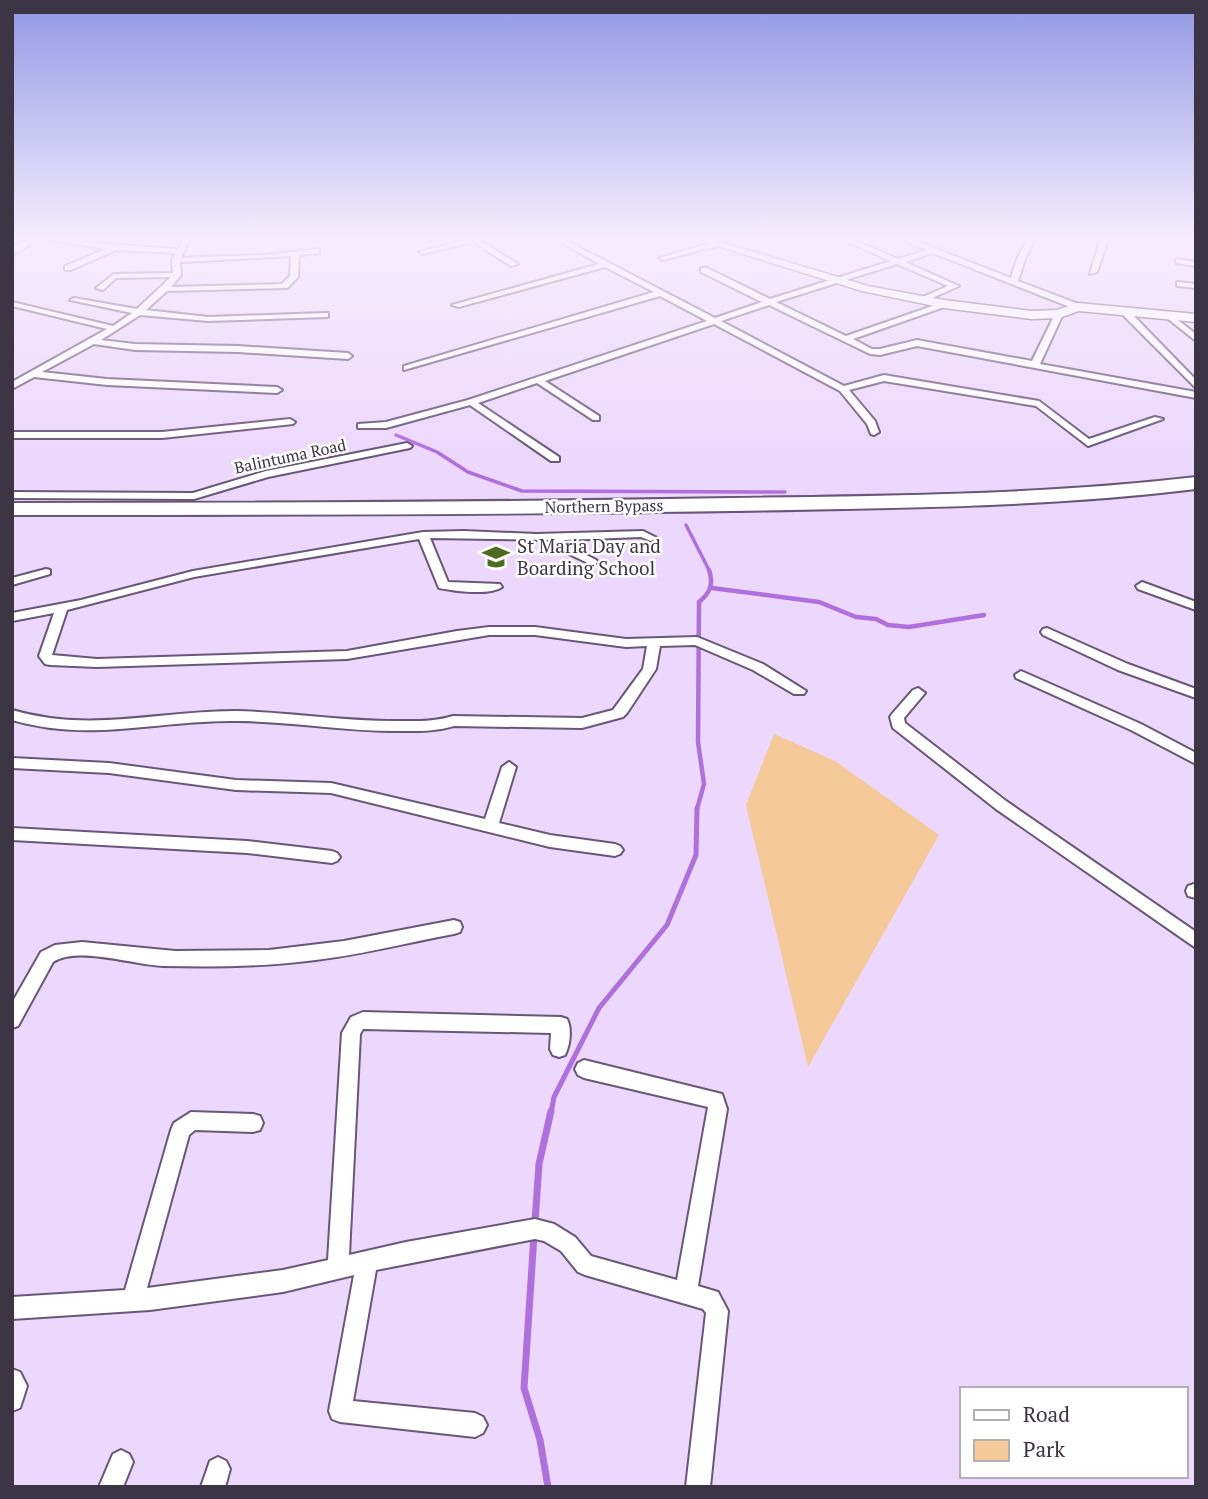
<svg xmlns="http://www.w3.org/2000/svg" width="1208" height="1499" viewBox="0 0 1208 1499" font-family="'PT Serif',serif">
  <rect width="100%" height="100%" fill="#ecd8fc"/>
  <!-- green -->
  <polygon fill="#f5c998" points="774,734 835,761 939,835 808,1067 746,805"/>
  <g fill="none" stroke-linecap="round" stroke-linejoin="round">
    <!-- stream-far3 -->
    <g stroke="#b06fde" stroke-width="3.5">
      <polyline points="396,435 437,452 468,472 522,491 785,492"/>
      <polyline points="686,525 710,572"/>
    </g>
    <!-- stream-far2 -->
    <g stroke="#b06fde" stroke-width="4.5">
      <polyline points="712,588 819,602 856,617 876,619 888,625 909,627 984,615"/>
      <path d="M697,809l7,-25 -6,-42 1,-140c11,-9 15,-18 10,-32"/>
    </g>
    <!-- stream-far1 -->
    <polyline stroke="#b06fde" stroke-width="5" points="551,1113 554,1097 599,1008 667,925 696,855 697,808"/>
    <!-- stream -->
    <g stroke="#b06fde" stroke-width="7">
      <polyline points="535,1222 539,1164 551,1111"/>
      <polyline points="534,1235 524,1388 540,1440 548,1487"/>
    </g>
    <defs>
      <g id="street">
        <path d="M49,240l129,9 5,-9h6l-8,18 85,-3 53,-6v4l-20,2 -1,22 -11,11 -120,3 -21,19 62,7 117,-4h3v4l-120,4 -68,-6 -39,25 34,4 103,2 110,7 4,3 -4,3 -110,-7 -103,-2 -41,-6 -52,28 65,7 170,8 5,3 -5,3 -170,-8 -73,-8 -22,12v-7l95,-53 -95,-23v-4l101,24 19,-13 -62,-13 4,-2 63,11 34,-32 -55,1 -13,12 -7,-2 18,-14 59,-1 -1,-13 4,-7 -60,-3 -45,20h-6v-4l41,-17zM291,256l-1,20 -8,8 -111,3 10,-12 -1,-13z"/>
        <polygon points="466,240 479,240 518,264 511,266 473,242 423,254 419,252"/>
        <polygon points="557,240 565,240 715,318 762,302 701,272 701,268 707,268 770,299 891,261 844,240 853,240 898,259 927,250 903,240 913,240 1011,278 1017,259 1027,240 1034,240 1025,259 1018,281 1081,305 1081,309 1075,309 933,253 905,262 959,286 923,302 916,300 948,286 897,264 776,302 846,336 944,302 948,304 947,306 853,339 872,349 880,349 917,340 1032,361 1055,314 1059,312 1063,314 1040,364 1196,392 1196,398 917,346 880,355 870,354 769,305 721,321 844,386 884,375 1039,401 1089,439 1155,417 1163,419 1088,446 1036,406 884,381 849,390 875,421 879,432 874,435 871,434 867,424 840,391 714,324 545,381 599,416 599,420 593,420 537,383 478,403 559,457 559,461 551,461 470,405 386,428 358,428 358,424 386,422 468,400 707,321 660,296 404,370 404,366 654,292 605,267 459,307 452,305 599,264"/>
        <polygon points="1100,240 1108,240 1097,272 1090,274"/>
        <polygon points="714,242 717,246 663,260 659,258"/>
        <polygon points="1176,259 1196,262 1196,266 1176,263"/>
        <polygon points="1177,282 1196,284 1196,288 1177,286"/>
        <polygon points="1120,308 1126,308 1196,380 1196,388 1120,312"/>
        <polygon points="1170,314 1196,334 1196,341 1167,318 1166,316"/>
        <polygon points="290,419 295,422 293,424 162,438 12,438 12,432 162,432"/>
        <polygon points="407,443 412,446 410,448 268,477 194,499 12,498 12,492 193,493 266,471"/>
        <path d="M464,531l72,3 107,-3 14,7 -6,3 -10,-4 -77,3 13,10 19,10 2,2 -6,3 -23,-11 -18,-14 -121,-2 18,44 52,2 2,3c-13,9 -48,4 -63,1l-20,-49 -225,38 -127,33 -15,45 45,4 250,-8 110,-20 32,-4h46l91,12 71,-2 66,27 43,27 -2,3h-10l-41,-24 -58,-25 -35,1 -4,23 -29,44 -4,4 -41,11 -128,-2c-20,6 -38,5 -58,5 -54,0 -107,-10 -161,-10 -78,-1 -144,22 -223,-1v-10c79,23 145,1 223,1 53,1 106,10 160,10 20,0 39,1 58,-5l129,2 31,-8 30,-41 4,-23 -21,1 -91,-12h-46l-142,24 -250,8 -47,-2 -5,-1 -6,-8 15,-43 -42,8v-8l69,-13 112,-29 230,-39z"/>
        <polygon points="46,569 50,570 50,574 12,585 12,578"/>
        <polygon points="1142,582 1196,602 1196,610 1138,589 1136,586"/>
        <polygon points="1047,628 1128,664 1196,689 1196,698 1118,670 1043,635 1041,632 1043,629"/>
        <polygon points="1021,671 1141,724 1196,753 1196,764 1131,730 1016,678 1015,675"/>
        <polygon points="918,688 925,693 904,718 905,723 1006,801 1196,932 1196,948 996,809 893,728 890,717 892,714 913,690"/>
        <polygon points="12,758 109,763 236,780 331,783 485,819 502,767 509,762 516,767 499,823 550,835 615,844 620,846 623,850 620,854 615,856 550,847 331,793 236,790 109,773 12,768"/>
        <polygon points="12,828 247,841 332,851 337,853 340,857 337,861 332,863 247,853 12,840"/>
        <polygon points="1194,884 1196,884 1196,898 1188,896 1186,891 1188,886"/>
        <path d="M454,920l6,2 2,5 -2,5 -6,2c-49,9 -97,22 -147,27 -48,6 -96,6 -144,5 -30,-1 -85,-20 -110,-4l-35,64 -6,2v-25l29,-51 14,-7 27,-3 93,9 94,-1 75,-9z"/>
        <path d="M363,1012l198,5 6,2c5,10 3,26 -2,36l-6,2 -6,-2 -3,-6 1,-16 -188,-4 -3,5 -11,221 57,-13 129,-23 19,5 21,13 16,19 86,24 31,-173 -124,-29 -6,-3 -3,-6 3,-6 6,-3 138,34 5,15 -29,177 20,6 10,19 -18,176h-24l20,-174 -3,-4 -118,-34 -7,-3 -17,-21 -17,-10 -9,-2 -159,31 -23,131 122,12 8,4 4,8 -4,8 -8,4 -135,-15 -8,-3 -3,-8 25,-136 -71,17 -133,18 -138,9v-22l113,-7 46,-160 3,-7 17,-11 62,2 7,2 3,7 -3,7 -7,2 -58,-2 -6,5 -42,153 136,-18 45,-10 14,-227 9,-16z"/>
        <polygon points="12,1369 20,1372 27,1386 20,1408 12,1411"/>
        <polygon points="121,1450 129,1454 133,1462 123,1487 99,1487 113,1454"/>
        <polygon points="218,1457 226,1461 230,1469 225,1487 201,1487 210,1461"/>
      </g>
      <g id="secondary">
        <polygon points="26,240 39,240 12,255 12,247"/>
        <polygon points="698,240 714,240 868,286 944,300 1031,311 1057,310 1078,303 1196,314 1196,322 1079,311 1059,318 1031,319 944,308 862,291"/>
      </g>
      <path id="highway" d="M1196,477v12c-154,19 -309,19 -464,22 -240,4 -480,4 -720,4v-12c240,0 480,-1 720,-5 155,-2 310,-3 464,-21z"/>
    </defs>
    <!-- street casing -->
    <use href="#street" stroke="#685776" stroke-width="4"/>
    <!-- secondary casing -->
    <use href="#secondary" stroke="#685776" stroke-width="3"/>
    <!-- highway casing -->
    <use href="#highway" stroke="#685776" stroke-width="4"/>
    <!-- street -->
    <use href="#street" fill="#fff" fill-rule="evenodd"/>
    <!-- secondary -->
    <use href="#secondary" fill="#fff" fill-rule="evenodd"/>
    <!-- highway -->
    <use href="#highway" fill="#fff" fill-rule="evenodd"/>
  </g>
  <!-- sky -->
  <linearGradient id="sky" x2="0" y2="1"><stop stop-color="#9198e4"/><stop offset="0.53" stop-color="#f6edfe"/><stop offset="1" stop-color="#f6edfe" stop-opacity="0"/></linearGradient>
  <rect width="1208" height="450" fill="url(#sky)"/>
  <!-- icons -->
  <defs>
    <symbol id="school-bare" viewBox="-9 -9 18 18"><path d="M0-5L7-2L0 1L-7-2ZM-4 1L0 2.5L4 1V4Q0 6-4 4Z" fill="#4c6c22" stroke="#fff" stroke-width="2.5" paint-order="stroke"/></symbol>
  </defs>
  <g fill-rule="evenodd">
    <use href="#school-bare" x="477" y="538" width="38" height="38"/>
  </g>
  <g text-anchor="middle" stroke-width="5" stroke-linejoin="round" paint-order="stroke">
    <!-- far-street labels -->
    <g font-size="16" fill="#3c3543" stroke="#fff">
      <text transform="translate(290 456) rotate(-12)" y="6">Balintuma Road</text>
      <text transform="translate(604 506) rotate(-1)" y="6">Northern Bypass</text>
    </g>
    <!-- poi labels -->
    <g font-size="19" fill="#3c3543" stroke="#fff" text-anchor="start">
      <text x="517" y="553">St Maria Day and<tspan x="517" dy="22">Boarding School</tspan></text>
    </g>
  </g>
  <!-- border -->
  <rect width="1208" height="1499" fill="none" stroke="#3c3543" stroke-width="28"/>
  <!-- legend -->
  <rect x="960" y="1387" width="228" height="91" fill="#ffffff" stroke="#b1aeb4" stroke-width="2"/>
  <rect x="974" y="1410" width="35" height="10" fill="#ffffff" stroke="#b1aeb4" stroke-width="2"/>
  <text x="1023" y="1422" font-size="21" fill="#3c3543">Road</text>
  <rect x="974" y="1440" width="35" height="21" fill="#f5c998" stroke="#b1aeb4" stroke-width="2"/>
  <text x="1023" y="1457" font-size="21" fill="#3c3543">Park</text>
</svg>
